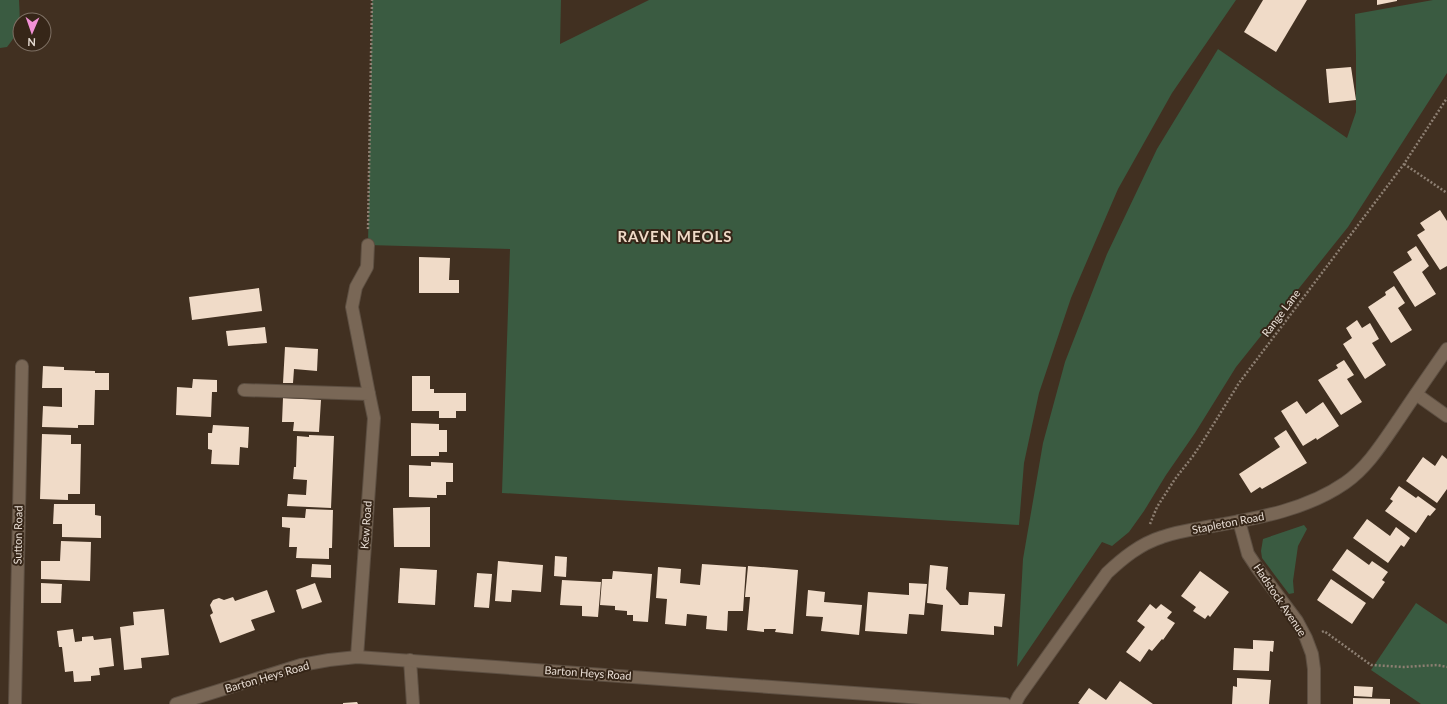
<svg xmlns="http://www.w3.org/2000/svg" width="1447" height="704" viewBox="0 0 1447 704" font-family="Lato,sans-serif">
  <rect width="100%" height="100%" fill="#413021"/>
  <!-- green -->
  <g fill="#3a5b41">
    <path d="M0,0h19c1,22 3,29 -12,47l-7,1z"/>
    <polygon points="372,0 561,0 560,44 649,0 1236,0 1172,93 1118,189 1071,298 1039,393 1024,463 1019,525 502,493 510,249 368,245"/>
    <polygon points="1433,0 1447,0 1447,73 1348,227 1236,367 1195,433 1166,475 1144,511 1129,532 1112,546 1102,542 1017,667 1023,559 1043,443 1065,362 1107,254 1157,149 1218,49 1347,138 1356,112 1356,56 1355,14"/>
    <polygon points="1304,525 1307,529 1298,546 1293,581 1294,593 1289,594 1262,558 1261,551 1263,539"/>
    <polygon points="1416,603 1447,624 1447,704 1421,704 1371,670"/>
  </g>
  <!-- building -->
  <g fill="#f0dbc8">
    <polygon points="1263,0 1307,0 1276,52 1244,32"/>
    <polygon points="1377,0 1397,0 1397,1 1377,5"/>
    <polygon points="1351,67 1356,100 1329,103 1326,69"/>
    <polygon points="1440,210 1447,221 1447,266 1440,270 1417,235 1425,230 1420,223"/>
    <polygon points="1416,246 1429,266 1422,272 1436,294 1415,307 1393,272 1412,260 1407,252"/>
    <polygon points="419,257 450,258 449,280 459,280 459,293 419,293"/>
    <polygon points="1394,286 1405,303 1398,308 1412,330 1391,343 1368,307 1386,295 1385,292"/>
    <polygon points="259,288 262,311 192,320 189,297"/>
    <polygon points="1357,320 1362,328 1370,323 1379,339 1372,343 1386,365 1365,379 1343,344 1352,338 1346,328"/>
    <polygon points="265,327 267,343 228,346 226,331"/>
    <polygon points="285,347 318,349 317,371 294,369 293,383 283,383"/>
    <polygon points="1344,360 1354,375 1347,379 1362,402 1341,415 1318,380 1338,368 1336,365"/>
    <polygon points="43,366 64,367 64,370 95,371 95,373 109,373 109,390 95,390 94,425 78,425 78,428 42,427 43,406 62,407 62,388 42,388"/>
    <polygon points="412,376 430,376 430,389 434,389 434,393 466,393 466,411 456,411 456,418 439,418 439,411 412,411"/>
    <polygon points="193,379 217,380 217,392 212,392 211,417 176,415 177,387 192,388"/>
    <polygon points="283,398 321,400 319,432 293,431 294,422 282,422"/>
    <polygon points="1297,401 1306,414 1323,402 1339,426 1317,440 1316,438 1303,446 1281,411"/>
    <polygon points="411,423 439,424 439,430 447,430 447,452 439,452 439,456 411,456"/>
    <polygon points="213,425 249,427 248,448 240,447 239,465 211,464 212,450 208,449 208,433 212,433"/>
    <polygon points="1286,430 1307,463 1262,489 1260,487 1251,493 1239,474 1280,447 1274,438"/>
    <polygon points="42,434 71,435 71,444 81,444 80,494 68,494 68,500 40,499"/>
    <polygon points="309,435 334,436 331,508 287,506 288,494 306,495 307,480 293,479 294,467 296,467 297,436 309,437"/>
    <polygon points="1442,455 1447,459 1447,489 1437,503 1406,481 1423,457 1435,466"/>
    <polygon points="431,462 453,463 453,482 446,482 446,495 437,495 437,498 409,497 409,465 431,466"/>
    <polygon points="1399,486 1416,498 1418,496 1436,509 1430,516 1428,515 1416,533 1385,511 1393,501 1390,499"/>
    <polygon points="54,504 95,504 95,515 101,516 101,538 62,537 62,524 53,524"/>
    <polygon points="430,507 430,547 394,547 393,508"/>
    <polygon points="306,509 333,510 332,548 329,548 329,559 296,558 297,547 289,547 290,528 282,527 282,517 305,518"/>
    <polygon points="1367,519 1390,536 1396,527 1410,538 1404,547 1401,545 1388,563 1353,538"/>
    <polygon points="61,541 91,542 90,581 41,579 41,561 60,561"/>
    <polygon points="1347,549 1369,565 1372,561 1388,572 1382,580 1385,582 1373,599 1332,570"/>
    <polygon points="555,556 567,557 566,577 554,576"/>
    <polygon points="498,561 543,565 541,592 512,590 511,602 495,601"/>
    <polygon points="312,564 331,565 331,578 311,577"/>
    <polygon points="702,564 746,567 743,611 728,611 727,631 706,629 707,616 687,614 686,626 665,624 667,599 656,598 658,567 681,569 680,583 700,585"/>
    <polygon points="930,565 948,567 946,589 960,605 968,605 969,592 1005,594 1002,627 994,626 994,635 941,631 943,605 927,603"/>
    <polygon points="748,566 798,570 793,634 775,632 776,629 764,629 764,632 747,630 750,597 745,597"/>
    <polygon points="400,568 437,570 435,605 398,603"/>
    <polygon points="613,571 652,574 648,622 633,621 633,615 627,615 627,611 615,610 615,606 600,605 602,579 612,579"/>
    <polygon points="1200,571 1229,592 1210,617 1208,615 1205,619 1193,611 1196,607 1181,596"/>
    <polygon points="477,573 492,574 489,608 474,607"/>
    <polygon points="1331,579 1366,603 1352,624 1317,600"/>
    <polygon points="562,580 601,582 598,617 582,616 582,606 560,605"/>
    <polygon points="41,583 62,584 61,603 41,603"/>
    <polygon points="315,583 322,602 302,609 296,590"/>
    <polygon points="909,583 927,584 924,615 909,614 907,634 865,631 868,592 909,595"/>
    <polygon points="267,590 275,612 251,620 255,630 220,643 210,615 213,613 210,605 213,600 219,598 224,600 233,597 235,601"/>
    <polygon points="808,590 825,592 824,602 862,605 859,635 821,631 823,617 806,616"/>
    <polygon points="1150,604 1156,609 1161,604 1172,612 1167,618 1175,623 1163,640 1162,639 1152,651 1149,649 1140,662 1126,652 1145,627 1137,621"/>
    <polygon points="164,609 169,655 141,658 142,668 124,670 120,627 134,625 133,612"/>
    <polygon points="73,629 75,642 82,641 82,637 93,636 94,640 111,638 114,666 99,668 100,675 91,676 91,681 74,682 73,671 65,672 62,647 59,647 57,631"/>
    <polygon points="1253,640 1274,641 1273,652 1270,651 1269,671 1233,670 1234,648 1253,649"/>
    <polygon points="1237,678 1271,680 1269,704 1232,704 1233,686 1237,687"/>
    <polygon points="1120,681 1153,704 1080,704 1078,703 1089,688 1106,700"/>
    <polygon points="1354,686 1373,687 1372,697 1354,696"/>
    <polygon points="1353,698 1390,699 1390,704 1353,704"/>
    <polygon points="357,702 358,704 343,704 343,703"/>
  </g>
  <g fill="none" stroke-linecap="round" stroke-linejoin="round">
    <defs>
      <g id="minor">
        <polyline points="368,245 367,267 356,287 352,307 369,394"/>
        <polyline points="244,390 369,394 374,418 357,657"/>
        <polyline points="1416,394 1447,416"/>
        <polyline points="1239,521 1248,554 1258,569 1297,621 1306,638 1312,654 1314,669 1314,704"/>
        <polyline points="410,660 413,704"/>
        <polyline points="15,704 22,366"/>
        <polyline points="176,704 301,665 329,660 357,657 1005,704"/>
        <path d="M1015,704l4,-8 88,-123c16,-15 33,-29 55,-36 16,-6 34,-8 51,-11 45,-8 93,-16 132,-43 23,-16 38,-41 54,-64 16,-24 32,-47 48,-70"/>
      </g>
    </defs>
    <!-- minor casing -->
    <use href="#minor" stroke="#5d4f42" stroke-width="14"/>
    <!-- path -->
    <g stroke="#8d7f72" stroke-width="2.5" stroke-dasharray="2 2" stroke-linecap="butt">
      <polyline points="1404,164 1447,193"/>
      <polyline points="368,229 372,0"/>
      <polyline points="1150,524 1157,507 1175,479 1193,456 1205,438 1239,383 1404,164 1447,98"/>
      <polyline points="1322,632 1324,631 1371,665 1404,667 1437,665 1447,667"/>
    </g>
    <!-- minor -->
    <use href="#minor" stroke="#796756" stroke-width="12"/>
  </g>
  <g text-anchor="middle" stroke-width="4" stroke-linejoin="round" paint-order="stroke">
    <!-- street labels -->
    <g font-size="11" fill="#e9ded5" stroke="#362618">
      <text transform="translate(1281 313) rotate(-53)" y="4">Range Lane</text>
      <text transform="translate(1228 523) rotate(-11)" y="4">Stapleton Road</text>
      <text transform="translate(366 525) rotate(-86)" y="4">Kew Road</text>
      <text transform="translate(18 535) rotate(-89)" y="4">Sutton Road</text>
      <text transform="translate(1280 600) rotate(56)" y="4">Hadstock Avenue</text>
      <text transform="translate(588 673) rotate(4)" y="4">Barton Heys Road</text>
      <text transform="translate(267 677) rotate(-16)" y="4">Barton Heys Road</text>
    </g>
    <!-- district labels -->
    <g font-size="15" font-weight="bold" letter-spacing="1" fill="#efdac7" stroke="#362618">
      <text x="675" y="242">RAVEN MEOLS</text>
    </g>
  </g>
  <!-- north arrow -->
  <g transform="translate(32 32) rotate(182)"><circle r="19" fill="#362618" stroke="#7e7064"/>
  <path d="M0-3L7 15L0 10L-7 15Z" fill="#f391d6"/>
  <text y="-6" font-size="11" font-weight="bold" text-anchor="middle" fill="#e9ded5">N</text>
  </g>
</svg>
